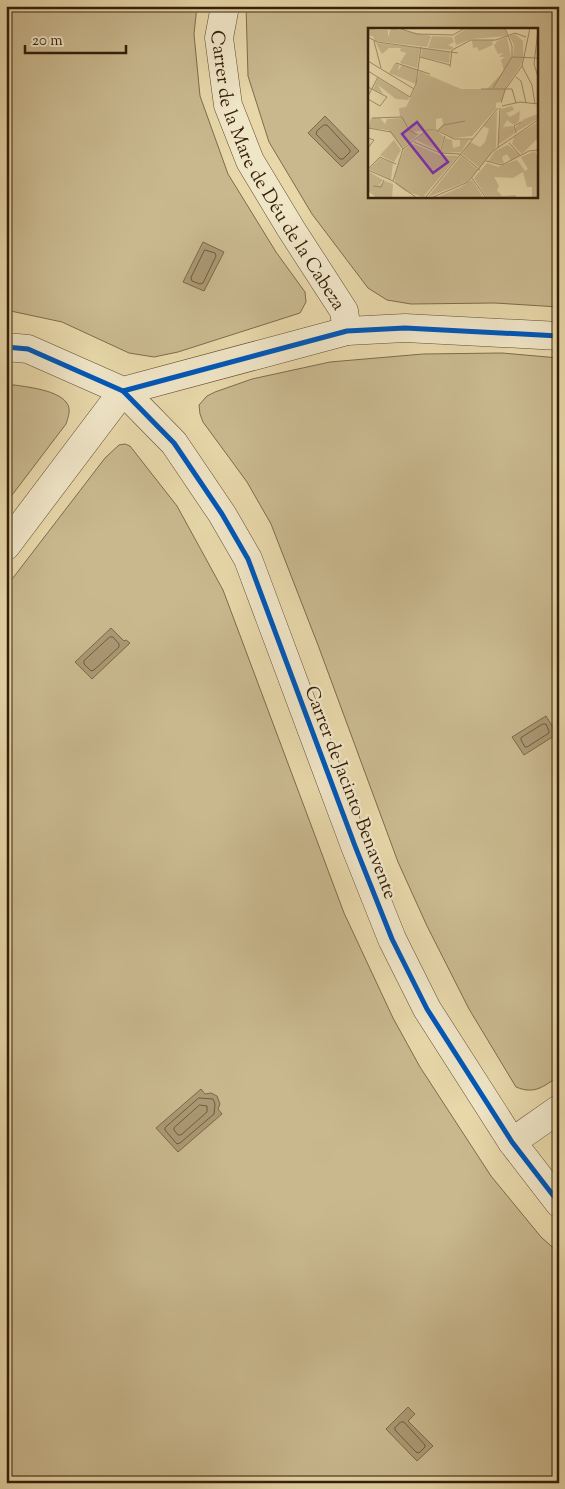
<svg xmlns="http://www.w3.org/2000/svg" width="565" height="1489" viewBox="0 0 565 1489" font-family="'Sorts Mill Goudy',serif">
  <rect width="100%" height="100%" fill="#e7d7a9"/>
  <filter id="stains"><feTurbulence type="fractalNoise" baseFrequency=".004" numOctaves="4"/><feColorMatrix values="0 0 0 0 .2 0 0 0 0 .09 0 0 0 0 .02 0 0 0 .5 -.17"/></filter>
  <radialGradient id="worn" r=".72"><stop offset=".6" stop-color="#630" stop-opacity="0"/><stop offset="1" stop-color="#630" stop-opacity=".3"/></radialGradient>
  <!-- green -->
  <g fill="#c9b88e" stroke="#7e6b4c" fill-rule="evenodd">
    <polygon points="6,6 197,6 194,34 200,96 228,174 276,252 305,292 306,302 300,313 178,352 154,357 129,353 62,322 6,310"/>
    <path d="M246,6h313v301l-64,-4 -84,1 -24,-4 -19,-12 -56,-74 -43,-72 -21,-66zM369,29h167v167h-167z"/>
    <path d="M502,353l57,5v718c-15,10 -24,19 -43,11l-47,-78 -42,-83 -29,-64 -80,-217 -47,-121 -24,-42 -44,-60 -3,-8 -1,-9 8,-9 8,-4 37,-13 78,-17 93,-8z"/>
    <path d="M6,384c15,2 50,5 60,18 6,7 2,15 0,22l-60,79z"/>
    <polygon points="125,444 130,446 177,506 223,590 344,913 393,1018 420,1067 491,1176 541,1237 559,1253 559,1483 6,1483 6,587 105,458 119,445"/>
  </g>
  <!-- water -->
  <g fill="#aa9873" stroke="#7b6749">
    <polygon points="325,116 359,151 342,167 308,133"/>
    <polygon points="203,242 224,252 204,291 183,282"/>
    <polygon points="111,628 124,641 126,640 130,643 92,679 75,662"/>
    <polygon points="546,716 557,734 524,755 512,737"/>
    <polygon points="201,1089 205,1094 211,1093 217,1096 220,1104 218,1109 222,1114 178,1152 156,1128"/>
    <polygon points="408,1407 415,1414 408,1421 433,1446 417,1461 386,1429"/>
  </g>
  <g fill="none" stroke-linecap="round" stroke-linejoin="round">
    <!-- shore -->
    <g stroke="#6f5b3e" stroke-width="1">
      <polygon points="324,125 327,125 350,150 350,152 343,159 340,159 316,134 317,131"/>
      <polygon points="205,250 215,253 216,256 203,283 200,284 192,281 191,278"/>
      <polygon points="110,637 113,637 119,644 119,647 94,670 91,671 84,664 84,661"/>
      <polygon points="543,724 546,724 549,731 549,733 527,747 525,747 521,740 521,738"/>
      <polygon points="199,1098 213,1099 215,1104 214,1114 180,1143 177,1144 165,1130 165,1128"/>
      <polygon points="200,1105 207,1106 207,1112 181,1135 178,1135 174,1130 174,1128"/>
      <polygon points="401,1422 404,1422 425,1445 425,1447 419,1453 416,1452 395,1430 395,1428"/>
    </g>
    <defs>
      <g id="minor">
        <path id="s1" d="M225,6l-6,32 9,67 22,56 41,68 53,82 3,20"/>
        <polyline points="6,347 28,349 123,391 347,331 405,328 559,336"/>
        <polyline points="123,391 174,443 222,514 248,559 355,846 392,939 427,1009 512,1142 559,1203"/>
        <polyline points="6,546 123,391"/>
        <polyline points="512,1142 559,1109"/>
      </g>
    </defs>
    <!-- minor casing -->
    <use href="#minor" stroke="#614c31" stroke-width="29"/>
    <!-- minor -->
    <use href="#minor" stroke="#efe5c7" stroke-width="28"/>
    <defs>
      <g id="cycleway">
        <polyline points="6,347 28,349 123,391 347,331 405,328 559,336"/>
        <polyline points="123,391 174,443 222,514 248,559 355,846 392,939 427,1009 512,1142 559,1203"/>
      </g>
    </defs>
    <!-- cycleway casing -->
    <use href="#cycleway" stroke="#efe5c7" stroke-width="8"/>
    <!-- cycleway -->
    <use href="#cycleway" stroke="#0057b8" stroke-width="5"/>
  </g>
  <g text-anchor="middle" stroke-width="4.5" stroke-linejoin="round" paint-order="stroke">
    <!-- street labels -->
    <g font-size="19" fill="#341e09" stroke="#efe5c7">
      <text dy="7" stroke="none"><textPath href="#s1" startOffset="179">Carrer de la Mare de Déu de la Cabeza</textPath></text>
      <text transform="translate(352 792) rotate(69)" y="7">Carrer de Jacinto Benavente</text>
    </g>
  </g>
  <!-- overview -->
  <g transform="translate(368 28)">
    <rect width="170" height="170" fill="#e7d7a9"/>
    <path d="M23,0l40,8 -4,11 -52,-6 -2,-5h-5v-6h20v7zM99,0h38l2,8 -35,3 -16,6 -2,-8zM147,6l8,7v16h-10l1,-12 -5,-9zM64,8l20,1 2,5 -6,3 5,2 -2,3 -23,-2zM139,9l4,20 12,1 -2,7 -14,21 -5,15 -6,2v6l-24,27 -19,2 -15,-8 5,-6 -1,-6 -6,1v10l-24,3 -12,-16 -1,-8 7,-1 10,-21 3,-15 42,18h26l17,-18 -3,-11 4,-3h-6l4,-4 -5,1 -4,-8 3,-5zM104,12h23l-3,2 1,3 -14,6 -2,-4 -4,1zM8,15l44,5 -3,20 -17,-5 6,-10 -6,-2 1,-3h-12l-7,6zM54,20l28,4 -1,11 -28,-6zM27,35l4,2 -1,6 4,-6 15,5 -1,14 -27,-11zM10,50l31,19 -1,3 -12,-1 -18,-14 5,9 -10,-5zM144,78l2,4 -8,3 4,4 10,-6 -1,10 -5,4 -7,-5 -4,7 10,-1 2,7 -17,12 3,-36zM129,83l-1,36 -16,21 -18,-14 8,-12 10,5 5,-5 4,-13 -6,-3zM170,86v5l-22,13 -1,-4 9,-9zM3,90h9l5,6 2,-5 15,-1 15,18 -14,12 -15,-18 -20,-2zM170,94v16l-16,16 -10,-10 2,-7zM58,103h11l7,6 -5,14 -23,-11zM77,110l7,2 1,8 7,-2v-6h9l-8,12 -20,1zM26,112l7,10 -7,12 -14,-7zM43,115l29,12 18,1 -35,41 -18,-6 -9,-7 -2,-7 10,-27zM140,117l12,10 -9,6 -4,-7 -5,3 2,7 -16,-3 7,-10zM167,123l3,7v40h-6v-11h-5l-4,-15 -10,6 -19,-1 5,9 -2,4 5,6 14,-1v3h-29l-13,-20 13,-15 11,4 19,-7 8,11 3,-2 -7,-12zM93,128l17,14 -10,11 -40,16zM12,130l13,5 -2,17 -22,-11zM0,143l15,9 -6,8 8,-7 8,3 -1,14h-15l-9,-7zM104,152l12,18h-48l25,-11z" fill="#c9b88e"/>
    <path fill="none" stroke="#9f8d69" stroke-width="1" d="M30,0l19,6 36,1 12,-7M0,1l21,-1M170,2l-4,34 4,13M0,9l9,5 81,11M6,13l7,27M52,29l30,8M144,29l26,1M0,33l46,28M28,35l34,11M154,38l10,19 3,19M82,39l2,-17 19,-10h25l19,-7 11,4M0,43l42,26 6,-13 5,-37M148,49l5,4 5,22M0,59l19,10 -7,9 -12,-7M125,60l19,-31v-11l-7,-18M113,61h31l4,14M0,68l10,-19M133,75l4,-13 17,-24 8,-38M134,78l18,-4 18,2M4,90l30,-1 7,13 9,5M0,100l23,4 12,17M69,103l7,-6 21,-4M148,105l-2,-7 7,-4M0,110l6,2 -6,8M46,114l26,11 20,1 20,16M141,115l12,13M130,120l2,-40M72,125l5,-17M118,133l16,4 27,-14 9,-1M0,141l12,-12 16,7M0,142l25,11 24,17M104,150l14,20M25,153l10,-32 24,-19h9l18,9h18M5,158l8,1 3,-7M57,170l73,-90M63,170l37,-16 25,-31 45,-31"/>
    <path fill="#7b2cbf" fill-opacity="0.15" stroke="#7b2cbf" stroke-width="2.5" d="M49,94l31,40 -15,11 -31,-39z"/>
    <rect width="170" height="170" fill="none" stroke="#341e09" stroke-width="2.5"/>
  </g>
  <!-- margin -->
  <rect width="565" height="1489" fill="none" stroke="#e7d7a9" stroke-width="25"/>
  <rect x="8" y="8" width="550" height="1474" fill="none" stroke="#341e09" stroke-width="2.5"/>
  <rect x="12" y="12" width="540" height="1464" fill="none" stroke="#341e09"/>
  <!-- scale -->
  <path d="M25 45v8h101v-8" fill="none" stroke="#341e09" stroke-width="2.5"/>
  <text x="32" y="45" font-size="15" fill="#341e09" stroke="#efe5c7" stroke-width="4" paint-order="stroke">20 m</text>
  <rect width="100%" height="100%" filter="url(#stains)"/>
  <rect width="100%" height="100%" fill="url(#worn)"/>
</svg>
